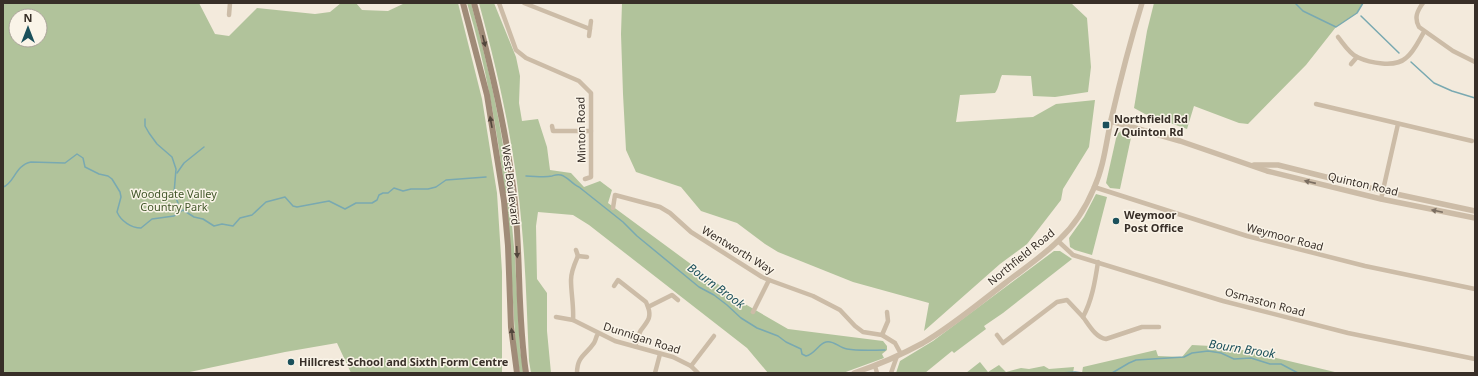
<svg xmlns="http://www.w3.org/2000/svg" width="1478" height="376" viewBox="0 0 1478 376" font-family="'Noto Sans',sans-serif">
  <rect width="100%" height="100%" fill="#f3eadc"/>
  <!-- green -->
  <g fill="#b1c39b" fill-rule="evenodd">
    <path d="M3,3h196l16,31 14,2 28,-28 58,6 15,-2 11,-9h15l6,7 26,1 17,-8h53l24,96 15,94 5,79v101h-151l-14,-30 -52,9 -100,21h-182zM16,16h24v24h-24z"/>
    <path d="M467,3h4c17,62 32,125 38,189l-4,1c-8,-64 -19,-128 -38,-190z"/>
    <path d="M479,3h15l22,54 4,19 -1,27 3,18 16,-2 9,28 3,23 21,3 13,14 16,-6 12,9 -4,13 137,101 43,25 95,12 4,5v4l-5,4 2,4 -41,15h-75l-21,-25 -158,-123 -16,-10 -35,-3 -2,14 1,53 10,14v38l4,42h-20l-2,-12c-2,-44 -3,-88 -7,-132 -6,-77 -23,-152 -43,-226z"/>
    <path d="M622,3h449l16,15 4,49 -3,25 -33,5 -22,-1 -2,-20 -29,-1c-3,6 -3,13 -7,18l-35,2 -4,27 77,-5 23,-13 39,-4 -6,47 -26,42 -2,11 -34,44 -27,20 -76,67 5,-28 -76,-21 -75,-30 -13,-8 -28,-21 -36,-12 -20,-24 -45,-15 -10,-22 -3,-56 -2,-60z"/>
    <polygon points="1154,3 1363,3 1357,13 1336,27 1306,65 1248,124 1239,123 1194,106 1187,129 1145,114 1134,108 1147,31"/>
    <polygon points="1121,131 1132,133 1120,189 1110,188 1106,183 1117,134"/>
    <polygon points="1096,194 1107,197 1092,255 1075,250 1070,247 1069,238 1084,217"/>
    <polygon points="507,203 510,203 515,258 520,349 524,373 520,373 516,352"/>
    <polygon points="1054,251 1060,251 1072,259 1003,313 984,326 986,329 954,353 952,351 925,373 896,373 900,361 933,341"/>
    <polygon points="1192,345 1230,347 1339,373 1082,373 1083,367 1156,350 1158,356 1182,357"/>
    <polygon points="980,362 988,372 999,365 1006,372 1021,368 1029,369 1044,366 1049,369 1074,367 1073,373 966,373"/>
  </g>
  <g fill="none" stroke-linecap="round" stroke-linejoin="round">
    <!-- stream -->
    <g stroke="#79a9b1" stroke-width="1.5">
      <polyline points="1295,3 1303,11 1336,27 1357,13 1363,3"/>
      <polyline points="1361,16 1399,53"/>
      <polyline points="1411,62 1434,83 1452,91 1475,98"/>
      <polyline points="145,119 145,126 149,133 157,144 172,157 176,169 174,193 178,203"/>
      <polyline points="177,173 184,163 204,147"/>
      <path d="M526,176c9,0 18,2 26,0 3,-1 5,-2 9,-1 7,2 11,9 18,12l44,35 14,14 62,51 15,8 13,10 14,13 16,10 21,8 8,6 15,7 1,5 4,2c9,-2 12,-12 20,-14 8,-2 13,6 21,7 12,2 25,1 38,1"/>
      <path d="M3,187c11,-3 12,-22 28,-25l34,1 12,-9 6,4 2,9 14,7 9,2 4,3 8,13 1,5 -4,15c4,9 14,16 24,16l11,-9 22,-3 9,-6 11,7 9,2 11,7 8,-2 11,2 7,-8 12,-3 14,-13 19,-5 8,9 4,1 32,-6 16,8 11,-6h16l5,-3 2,-5 4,-2h5l6,-5 9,3 8,-2h17l8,-2 10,-7 40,-3"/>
      <polyline points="1061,373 1075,372 1083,373"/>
      <polyline points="1090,373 1098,373"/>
      <polyline points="1112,373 1129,363 1136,360 1184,357 1192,353 1208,351 1221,353 1234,359 1251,358 1270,364 1281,364 1298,373"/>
    </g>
    <!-- minor -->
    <g stroke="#ccbca7" stroke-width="4.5">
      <polyline points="499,3 516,50 526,58 579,81 591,93 591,177 585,179"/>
      <polyline points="524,3 590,29"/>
      <path d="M1423,3c-6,8 -9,15 -4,24l34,24 22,11"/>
      <polyline points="229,15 230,3"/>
      <polyline points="589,36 591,21"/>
      <path d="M1338,37c5,6 11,16 19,20 13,6 38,11 49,1 8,-6 13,-18 18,-26"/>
      <polyline points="1351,64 1357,57"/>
      <polyline points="1316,104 1472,141"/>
      <polyline points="552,126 553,131 591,131"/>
      <polyline points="1094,187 1247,236 1365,266 1475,289"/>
      <polyline points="1381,199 1398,124"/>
      <polyline points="613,208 615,195 660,207 670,213 691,232 762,277 769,280 813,296 840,310 855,326 863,332 882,335 895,343 901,354"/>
      <polyline points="1058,241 1073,255 1223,301 1348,333 1475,359"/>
      <polyline points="576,250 578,256"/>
      <polyline points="614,286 618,280 646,302 648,307"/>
      <polyline points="753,312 769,280"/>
      <polyline points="556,317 573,320 615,341 673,357 691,366 698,373"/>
      <path d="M1083,317c6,8 13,21 23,22l36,-12h17"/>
      <path d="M573,320c1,-13 -2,-27 -2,-40 0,-9 4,-17 7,-24l9,1"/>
      <polyline points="882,335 888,321 887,312"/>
      <path d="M997,335l6,8 54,-41 10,-2 16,17c9,-17 12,-35 15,-55"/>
      <path d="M635,346c2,-5 3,-11 6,-16 6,-8 11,-12 7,-23l24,-12 6,5"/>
      <polyline points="691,366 714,336"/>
      <polyline points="875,366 877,373"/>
      <path d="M577,373c0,-17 9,-18 17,-30 2,-3 2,-7 4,-9"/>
      <polyline points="655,373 660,354"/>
      <polyline points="891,373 897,356"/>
    </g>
    <!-- tertiary -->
    <g stroke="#ccbca7" stroke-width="5.5">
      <polyline points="1111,121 1180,141 1267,171 1381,199 1475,218"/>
      <polyline points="1254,165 1278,165 1382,191 1475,211"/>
      <path d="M854,373c24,-8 47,-18 69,-30 29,-17 55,-39 81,-59 18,-14 39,-28 55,-44 15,-14 27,-33 35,-52 10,-22 12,-45 17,-68 9,-39 19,-78 31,-117"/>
    </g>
    <!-- secondary -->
    <g stroke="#a08b78" stroke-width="6">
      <polyline points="463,3 487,95 504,201 508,246 511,327 517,373"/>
      <path d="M474,3c17,62 32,127 40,191 7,59 3,120 12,179"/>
    </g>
  </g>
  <!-- one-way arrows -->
  <defs><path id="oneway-solid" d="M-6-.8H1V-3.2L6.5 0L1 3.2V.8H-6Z"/></defs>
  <g fill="#52463c">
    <use href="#oneway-solid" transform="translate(484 41) rotate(76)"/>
    <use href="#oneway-solid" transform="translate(491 122) rotate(-100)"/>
    <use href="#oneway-solid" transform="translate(517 252) rotate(87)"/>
    <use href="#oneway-solid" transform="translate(512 334) rotate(-96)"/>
  </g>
  <g fill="#7b6e61">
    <use href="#oneway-solid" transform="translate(1310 182) rotate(-167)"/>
    <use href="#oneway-solid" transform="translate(1437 211) rotate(-168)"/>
  </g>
  <!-- markers -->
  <g fill="#1b505b" stroke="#faf4e8" stroke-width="1.5">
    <rect x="1102" y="121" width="8" height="8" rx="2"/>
    <circle cx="1116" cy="221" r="4"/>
    <circle cx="291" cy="362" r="4"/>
  </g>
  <g text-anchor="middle" stroke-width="3" stroke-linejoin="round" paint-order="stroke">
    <!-- poi labels -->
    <g font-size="11" font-weight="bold" fill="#382f28" stroke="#faf4e8" text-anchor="start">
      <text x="1114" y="123">Northfield Rd<tspan x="1114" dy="13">/ Quinton Rd</tspan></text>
      <text x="1124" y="219">Weymoor<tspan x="1124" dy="13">Post Office</tspan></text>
      <text x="299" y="366">Hillcrest School and Sixth Form Centre</text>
    </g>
    <!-- street labels -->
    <g font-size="11" fill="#382f28" stroke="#faf4e8">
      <text transform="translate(581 130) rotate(-91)" y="4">Minton Road</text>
      <text transform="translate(1363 184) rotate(13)" y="4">Quinton Road</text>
      <text transform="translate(511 185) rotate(83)" y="4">West Boulevard</text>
      <text transform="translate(1285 237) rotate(15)" y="4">Weymoor Road</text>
      <text transform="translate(738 250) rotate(31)" y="4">Wentworth Way</text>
      <text transform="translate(1021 257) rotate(-39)" y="4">Northfield Road</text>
      <text transform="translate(1265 302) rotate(15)" y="4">Osmaston Road</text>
      <text transform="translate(642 338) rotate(18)" y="4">Dunnigan Road</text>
    </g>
    <!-- park labels -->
    <g font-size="11" fill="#42572a" stroke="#faf4e8">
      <text x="174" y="198">Woodgate Valley<tspan x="174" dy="13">Country Park</tspan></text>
    </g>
    <!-- water labels -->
    <g font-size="12" font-style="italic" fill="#1b505b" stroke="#faf4e8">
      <text transform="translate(716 286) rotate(36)" y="4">Bourn Brook</text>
      <text transform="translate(1242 349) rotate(9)" y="4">Bourn Brook</text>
    </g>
  </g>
  <!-- border -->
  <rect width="1478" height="376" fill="none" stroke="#382f28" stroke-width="8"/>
  <!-- north arrow -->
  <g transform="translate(28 28)"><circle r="19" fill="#faf4e8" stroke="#aca59b"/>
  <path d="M0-3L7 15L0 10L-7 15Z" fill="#1b505b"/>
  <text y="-6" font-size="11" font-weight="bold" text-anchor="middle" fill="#382f28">N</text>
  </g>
</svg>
